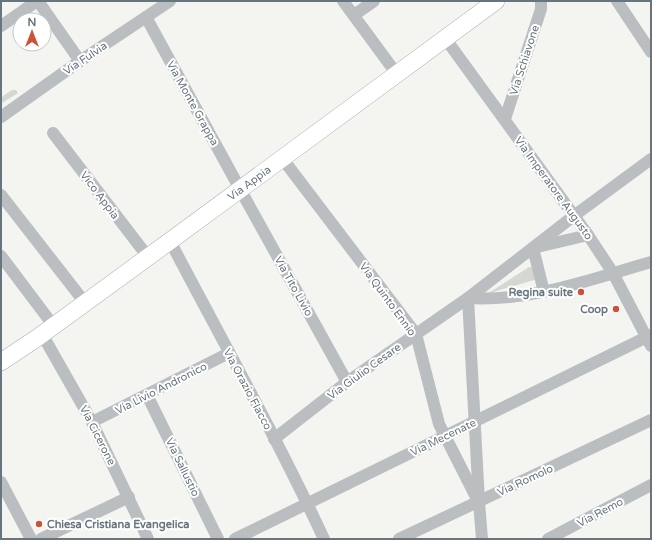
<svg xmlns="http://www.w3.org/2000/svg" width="652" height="540" viewBox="0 0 652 540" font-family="'Varela Round',sans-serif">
  <rect width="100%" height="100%" fill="#f4f4f1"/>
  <!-- green -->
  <g fill="#d4d8d1">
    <polygon points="12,90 16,90 18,93 2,103 1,100 3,96"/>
    <polygon points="529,267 534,268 538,277 534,280 490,293 490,292"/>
  </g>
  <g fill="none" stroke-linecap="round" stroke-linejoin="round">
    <defs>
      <g id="secondary">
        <path id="s1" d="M1,362l36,-24 133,-97 326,-240"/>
      </g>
    </defs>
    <!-- secondary casing -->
    <use href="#secondary" stroke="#acb2b5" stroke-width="18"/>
    <!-- street -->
    <g stroke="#babec0" stroke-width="12">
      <polyline points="38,1 80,61"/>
      <polyline points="343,1 396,73"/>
      <polyline points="617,1 651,52"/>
      <polyline points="354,15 374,1"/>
      <polyline points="146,17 240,189 347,382"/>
      <polyline points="1,26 37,1"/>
      <polyline points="445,38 588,235 613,273 651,346"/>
      <polyline points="1,117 80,61 170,1"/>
      <polyline points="505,119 541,9 541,1"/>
      <polyline points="53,133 148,257"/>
      <polyline points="282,158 416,334 439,424 477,499"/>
      <polyline points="1,195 79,295"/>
      <path d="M170,241c52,99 107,197 154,298"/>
      <polyline points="1,256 53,325"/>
      <polyline points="544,292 533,248 588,235"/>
      <polyline points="42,334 92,422 148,539"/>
      <polyline points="147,395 218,539"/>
      <polyline points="92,422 229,353"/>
      <polyline points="274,439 347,382 468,298 575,215 651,159"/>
      <polyline points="1,482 31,539"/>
      <polyline points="41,539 129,497"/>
      <polyline points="235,539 651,335"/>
      <polyline points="399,539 651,420"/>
      <path d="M482,539l-3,-37 -11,-204c63,4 123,-19 183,-36"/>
      <polyline points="548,539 651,485"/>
    </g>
    <!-- secondary -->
    <use href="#secondary" stroke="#fff" stroke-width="17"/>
  </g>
  <!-- markers -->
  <g fill="#cc5339" stroke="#fff" stroke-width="1.5">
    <circle cx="581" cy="292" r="4"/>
    <circle cx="616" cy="309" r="4"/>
    <circle cx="39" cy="524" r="4"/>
  </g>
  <g text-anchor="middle" stroke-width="4" stroke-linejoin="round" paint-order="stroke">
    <!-- street labels -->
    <g font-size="11" fill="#67757e" stroke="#fff">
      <text transform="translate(85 58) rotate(-34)" y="4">Via Fulvia</text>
      <text transform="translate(524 60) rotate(-72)" y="4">Via Schiavone</text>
      <text transform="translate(193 103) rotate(61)" y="4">Via Monte Grappa</text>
      <text dy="4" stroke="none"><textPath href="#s1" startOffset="306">Via Appia</textPath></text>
      <text transform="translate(554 188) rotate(54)" y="4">Via Imperatore Augusto</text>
      <text transform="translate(100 195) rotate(53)" y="4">Vico Appia</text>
      <text transform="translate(294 286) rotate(61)" y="4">Via Tito Livio</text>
      <text transform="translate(388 299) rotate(54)" y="4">Via Quinto Ennio</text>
      <text transform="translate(364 371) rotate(-36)" y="4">Via Giulio Cesare</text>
      <text transform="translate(161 388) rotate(-27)" y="4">Via Livio Andronico</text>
      <text transform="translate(248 389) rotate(62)" y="4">Via Orazio Flacco</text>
      <text transform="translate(98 435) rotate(63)" y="4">Via Cicerone</text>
      <text transform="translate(443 437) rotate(-26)" y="4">Via Mecenate</text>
      <text transform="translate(183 467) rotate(64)" y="4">Via Sallustio</text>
      <text transform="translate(525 480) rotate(-25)" y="4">Via Romolo</text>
      <text transform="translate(600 512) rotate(-28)" y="4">Via Remo</text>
    </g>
    <!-- poi labels -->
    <g font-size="11" font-weight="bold" fill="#67757e" stroke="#fff" text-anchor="end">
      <text x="573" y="296">Regina suite</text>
      <text x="608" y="313">Coop</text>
      <text x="47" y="528" text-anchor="start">Chiesa Cristiana Evangelica</text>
    </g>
  </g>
  <!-- border -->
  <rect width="652" height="540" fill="none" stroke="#67757e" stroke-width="4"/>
  <!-- north arrow -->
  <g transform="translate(32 32)"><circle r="19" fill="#ffffff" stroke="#c2c8cb"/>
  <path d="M0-3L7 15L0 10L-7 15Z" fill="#cc5339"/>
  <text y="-6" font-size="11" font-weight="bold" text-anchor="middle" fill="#67757e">N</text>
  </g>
</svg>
